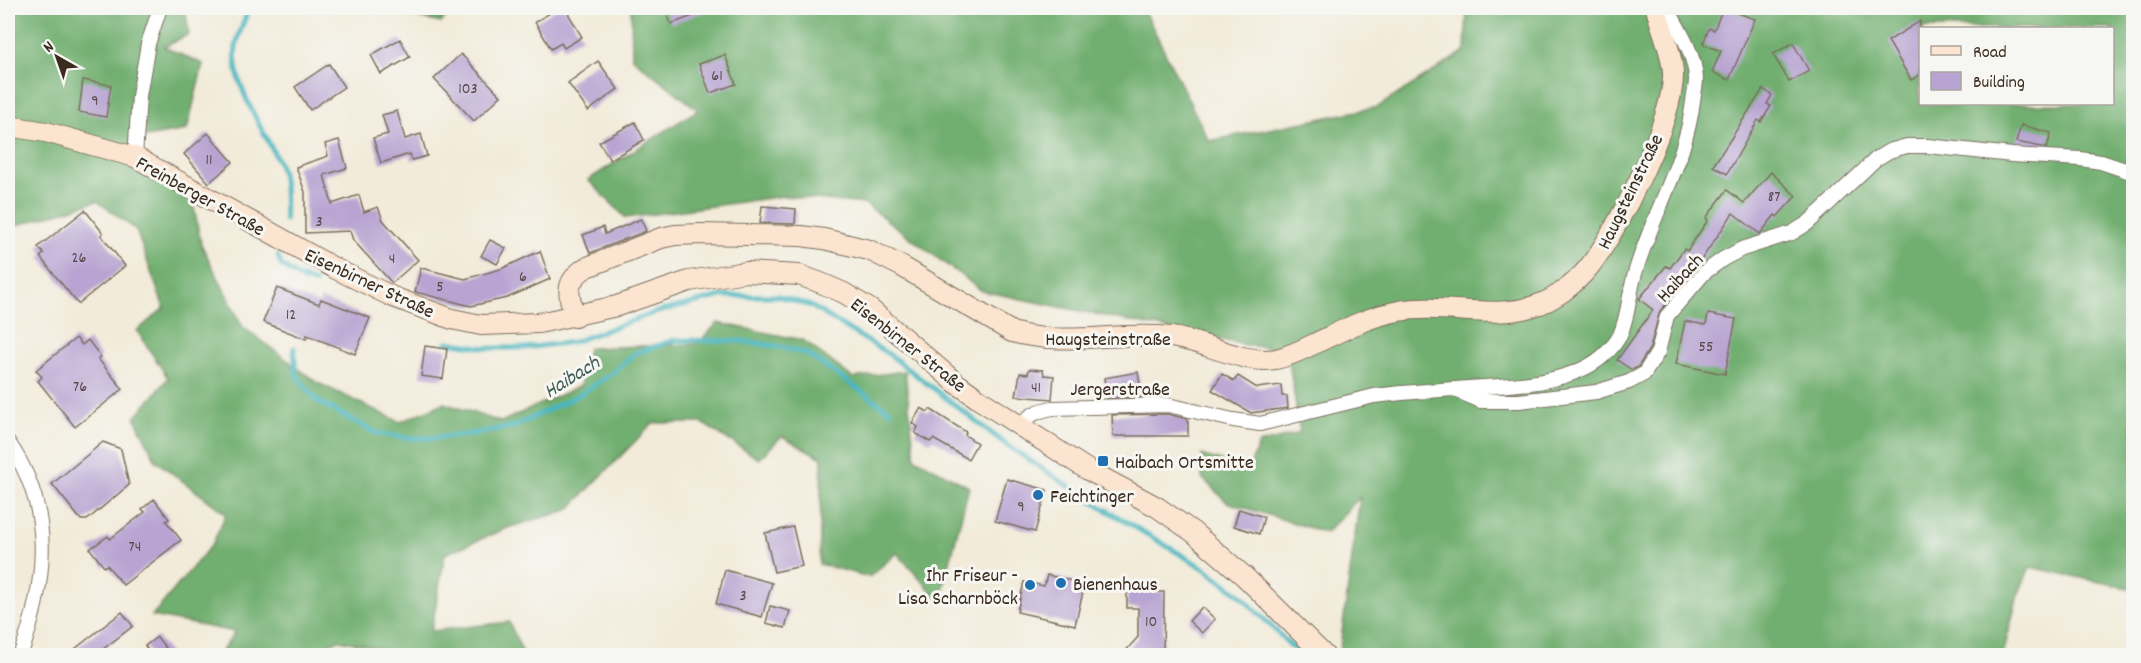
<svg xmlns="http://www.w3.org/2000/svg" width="2141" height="663" viewBox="0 0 2141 663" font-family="Dekko,sans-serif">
  <rect width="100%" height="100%" fill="#f6f6f2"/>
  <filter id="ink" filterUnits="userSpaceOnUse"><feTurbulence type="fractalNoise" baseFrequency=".0167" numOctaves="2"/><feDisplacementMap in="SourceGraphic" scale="12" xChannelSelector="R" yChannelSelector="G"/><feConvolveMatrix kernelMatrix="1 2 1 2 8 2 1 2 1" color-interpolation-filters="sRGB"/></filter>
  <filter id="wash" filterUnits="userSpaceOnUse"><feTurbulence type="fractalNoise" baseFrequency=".008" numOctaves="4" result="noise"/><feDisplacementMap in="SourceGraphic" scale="24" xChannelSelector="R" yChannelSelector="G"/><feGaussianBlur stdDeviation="1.35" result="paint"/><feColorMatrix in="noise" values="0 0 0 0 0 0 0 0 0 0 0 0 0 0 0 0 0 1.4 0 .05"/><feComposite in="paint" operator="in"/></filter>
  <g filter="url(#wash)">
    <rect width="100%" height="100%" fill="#f2ebd9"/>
    <!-- forest -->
    <g fill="#71af70" stroke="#566c47" stroke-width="1.5" fill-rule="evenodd">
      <polygon points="8,8 185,8 189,34 164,47 203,64 187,130 145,137 125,160 192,198 201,244 243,327 318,383 400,422 444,403 501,422 580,386 588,348 697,344 718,323 803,340 853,378 905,371 915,458 969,487 940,601 897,553 869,577 819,564 822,458 782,436 759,459 702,423 653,423 568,510 510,527 445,554 431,631 509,622 524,655 412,655 339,640 306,655 219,655 235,632 152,616 213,543 226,514 156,461 135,418 168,378 137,331 164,308 136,230 97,201 15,226 8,218"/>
      <polygon points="373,8 453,8 441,23"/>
      <path d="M631,8h512l66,133 169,-34 87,-56 2,-43h666v581l-103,-22 -13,31 -14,57h-664l21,-158 -34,36 -99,-31 -25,-24v-23l46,15 11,-26 41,-11 -13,-84 -36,-3 -269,-55 -117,-87 -81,-8 -158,22 -38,-38 110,-70 -66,-52zM1920,28h192v76h-192z"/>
    </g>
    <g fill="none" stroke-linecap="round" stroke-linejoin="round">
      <!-- stream -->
      <g stroke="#46b5bf" stroke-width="5">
        <path d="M249,8c-4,12 -11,26 -13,39 -6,38 30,84 43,117 7,18 5,38 6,56"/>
        <polyline points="278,256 281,265 304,281"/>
        <polyline points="303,277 315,283"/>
        <polyline points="447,342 486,348 525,348 573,342 657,312 722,296 778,296 811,306 890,355 1008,446 1088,499 1207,570 1239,594 1301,656"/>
        <polyline points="294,348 296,375 317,401 376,433 408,438 433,438 466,435 515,426 579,395 614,372 635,353 675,340 741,341 782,347 807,354 890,411"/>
      </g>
    </g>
    <g id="blocks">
      <!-- building -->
      <g fill="#b8a4d2">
        <polygon points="558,8 565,8 582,37 564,48 561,43 551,49 535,22"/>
        <polygon points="674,8 712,8 712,9 671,24 666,11"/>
        <polygon points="1723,8 1755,19 1729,80 1712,72 1721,51 1703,44 1709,28 1714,30"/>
        <polygon points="1920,21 1920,75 1911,80 1888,41"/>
        <polygon points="400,39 410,57 381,74 371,55"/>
        <polygon points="1793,43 1809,71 1789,82 1773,54"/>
        <polygon points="461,54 501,96 474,121 434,79"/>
        <polygon points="725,55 736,84 710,93 699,64"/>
        <polygon points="598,61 618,89 588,111 568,83"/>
        <polygon points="329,64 344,87 310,110 295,87"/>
        <polygon points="83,80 111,85 106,117 79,112"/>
        <polygon points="1763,89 1772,95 1767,104 1771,106 1761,122 1758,120 1727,174 1713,166"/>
        <polygon points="397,111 405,139 421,134 427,156 412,160 410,154 381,163 373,138 388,134 382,115"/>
        <polygon points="635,122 644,140 610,160 599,142"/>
        <polygon points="2021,125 2051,133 2047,148 2016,142"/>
        <polygon points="208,133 233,162 209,183 184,154"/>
        <polygon points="339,140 347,168 324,175 332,204 359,195 364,212 378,207 383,220 418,260 392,283 353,240 350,231 305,233 305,192 296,167 328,156 325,144"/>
        <polygon points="1771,172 1796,196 1777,217 1775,215 1760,234 1733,213 1699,263 1700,265 1660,311 1650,348 1638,367 1632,370 1617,360 1653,310 1639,299 1666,266 1670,268 1684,249 1687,251 1708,220 1706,218 1727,190 1744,203"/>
        <polygon points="762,206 796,209 795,224 760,223"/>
        <polygon points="85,210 103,233 101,235 125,266 78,304 40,257 44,254 38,247"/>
        <polygon points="641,219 646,231 590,253 583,235 603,227 605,234"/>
        <polygon points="490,240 506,248 497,264 481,256"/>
        <polygon points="540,251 550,279 507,298 471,306 415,292 421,268 465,279 504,268 503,268"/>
        <polygon points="277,288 319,304 321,299 370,318 355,354 307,335 306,339 263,322"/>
        <polygon points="1708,314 1736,319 1725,374 1676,364 1685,321 1706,325"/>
        <polygon points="76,338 82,345 88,340 101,357 98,359 123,389 75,427 38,381 42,377 36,370"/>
        <polygon points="425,346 447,349 443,379 421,376"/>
        <polygon points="1029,369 1043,370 1044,375 1054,376 1052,399 1016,396 1020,373 1028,374"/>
        <polygon points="1138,372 1142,397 1107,398 1104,378"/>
        <polygon points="1222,374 1234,381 1238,376 1257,388 1281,385 1282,396 1287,396 1288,408 1251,413 1212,390"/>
        <polygon points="921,408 928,412 930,409 966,432 965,435 977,443 968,459 933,439 930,442 915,433 918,427 912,423"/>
        <polygon points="1167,414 1188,419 1188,436 1113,436 1112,415"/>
        <polygon points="103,442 121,449 129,485 87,520 81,520 52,484"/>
        <polygon points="1007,479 1047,490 1035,532 995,521"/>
        <polygon points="154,499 169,519 166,521 181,540 123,585 107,565 104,567 90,549 108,536 110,539 145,512 142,509"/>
        <polygon points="1239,509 1264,517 1259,534 1234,526"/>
        <polygon points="793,527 802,566 774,572 765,533"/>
        <polygon points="725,570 772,583 762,617 716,604"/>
        <polygon points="1047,575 1085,584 1075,625 1017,612 1024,582 1044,586"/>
        <polygon points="1127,592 1164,592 1163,656 1121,656 1138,637 1138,608 1127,608"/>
        <polygon points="770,606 790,611 785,628 766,623"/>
        <polygon points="1202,607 1215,619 1202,633 1189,621"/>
        <polygon points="122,612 133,626 94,656 66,656"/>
        <polygon points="157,637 172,656 152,656 145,646"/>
      </g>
    </g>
  </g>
  <g filter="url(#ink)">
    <use href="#blocks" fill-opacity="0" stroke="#7b6e5f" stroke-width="1.5"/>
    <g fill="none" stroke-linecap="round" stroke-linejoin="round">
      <defs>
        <g id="street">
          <polyline points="135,157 139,96 148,44 160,8"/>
          <path d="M1455,389c45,-4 113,-2 148,-33 7,-6 13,-13 17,-21 8,-18 9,-39 14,-58 16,-59 52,-114 59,-176 1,-7 3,-15 3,-22 -1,-24 -16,-48 -27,-68l-11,4"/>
          <path d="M1020,426c10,-12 17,-15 33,-18l115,-3 65,15 27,4 114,-28 28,-3 51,-4 28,12h38l77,-9 33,-10 15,-8 14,-22 9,-36 38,-44 18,-13 19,-10 50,-16 16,-10 68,-64 13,-8 18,-5h21l84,9 68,4 21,3 33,11"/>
          <path d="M8,442c47,67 39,140 12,214"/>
        </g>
        <g id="secondary">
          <polyline points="8,126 46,132 135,157 336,269 393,297 452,319 481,325 539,323 617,306 689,281 746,272 799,275 821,283 844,293 870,309 955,382 980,400 1088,470 1157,507 1193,532 1244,576 1325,656"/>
          <path d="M575,317c-7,-23 -11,-34 10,-49l76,-30 14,-3 26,-1 100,2 23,3 45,11 32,16 111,66c52,15 106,-1 159,5 34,4 73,28 105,22 14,-3 26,-9 38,-15 27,-13 55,-28 85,-33 44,-8 92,9 135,-5 21,-6 41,-22 55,-39 28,-35 86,-149 84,-194 -1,-22 -12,-44 -17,-65"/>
        </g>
      </defs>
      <!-- street casing -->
      <use href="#street" stroke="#7b6e5f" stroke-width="16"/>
      <!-- secondary casing -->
      <use href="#secondary" stroke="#7b6e5f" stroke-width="22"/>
      <!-- street -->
      <use href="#street" stroke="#fff" stroke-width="14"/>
      <!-- secondary -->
      <use href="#secondary" stroke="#fce5d0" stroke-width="20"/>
    </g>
  </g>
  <!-- markers -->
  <g fill="#1f6fb2" stroke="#f6f6f2" stroke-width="2">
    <rect x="1097" y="455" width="12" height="12" rx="3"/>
    <circle cx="1038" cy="495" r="6"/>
    <circle cx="1061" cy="583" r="6"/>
    <circle cx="1030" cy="585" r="6"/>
  </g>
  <g text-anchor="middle" stroke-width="6" stroke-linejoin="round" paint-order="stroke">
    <!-- number labels -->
    <g font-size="16" fill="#5a484b">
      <text x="717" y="80">61</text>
      <text x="468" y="93">103</text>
      <text x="95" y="105">9</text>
      <text x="209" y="164">11</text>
      <text x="1774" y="201">87</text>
      <text x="319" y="226">3</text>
      <text x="79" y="262">26</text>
      <text x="392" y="263">4</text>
      <text x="523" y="281">6</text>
      <text x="440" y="291">5</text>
      <text x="291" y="319">12</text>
      <text x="1706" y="351">55</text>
      <text x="80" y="391">76</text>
      <text x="1036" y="392">41</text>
      <text x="1021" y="511">9</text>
      <text x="135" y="551">74</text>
      <text x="743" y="600">3</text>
      <text x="1151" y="626">10</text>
    </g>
    <!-- street labels -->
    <g font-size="20" fill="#3b2a1e" stroke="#f6f6f2">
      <text transform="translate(1629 191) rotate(-64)" y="7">Haugsteinstraße</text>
      <text transform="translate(201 195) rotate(29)" y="7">Freinberger Straße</text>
      <text transform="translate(1679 277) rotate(-47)" y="7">Haibach</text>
      <text transform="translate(370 282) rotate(25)" y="7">Eisenbirner Straße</text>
      <text x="1108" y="345">Haugsteinstraße</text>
      <text transform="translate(909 344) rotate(38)" y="7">Eisenbirner Straße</text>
      <text x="1120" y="395">Jergerstraße</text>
    </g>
    <!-- poi labels -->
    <g font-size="20" fill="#3b2a1e" stroke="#f6f6f2" text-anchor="start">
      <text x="1115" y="468">Haibach Ortsmitte</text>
      <text x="1050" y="502">Feichtinger</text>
      <text x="1018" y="581" text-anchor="end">Ihr Friseur -<tspan x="1018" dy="23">Lisa Scharnböck</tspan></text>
      <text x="1073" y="590">Bienenhaus</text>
    </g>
    <!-- water labels -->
    <g font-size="21" font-style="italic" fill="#3f5b56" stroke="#f6f6f2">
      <text transform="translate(571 376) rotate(-32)" y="7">Haibach</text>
    </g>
  </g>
  <!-- margin -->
  <rect width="2141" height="663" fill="none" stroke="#f6f6f2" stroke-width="30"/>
  <!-- legend -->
  <rect x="1919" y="27" width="195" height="78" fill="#f6f6f2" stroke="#aba49d" stroke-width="1.5"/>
  <rect x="1931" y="46" width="30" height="9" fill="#fce5d0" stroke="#aba49d" stroke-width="1.5"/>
  <text x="1973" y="57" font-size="18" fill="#3b2a1e">Road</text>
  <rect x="1931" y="72" width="30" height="18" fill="#b8a4d2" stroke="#aba49d" stroke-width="1.5"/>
  <text x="1973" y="87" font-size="18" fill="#3b2a1e">Building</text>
  <!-- north arrow -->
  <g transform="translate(57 57) rotate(320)" stroke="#f6f6f2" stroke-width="4.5" paint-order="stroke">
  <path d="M0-4.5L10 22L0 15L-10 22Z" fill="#3b2a1e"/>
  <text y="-9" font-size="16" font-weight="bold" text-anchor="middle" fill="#3b2a1e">N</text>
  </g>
</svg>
